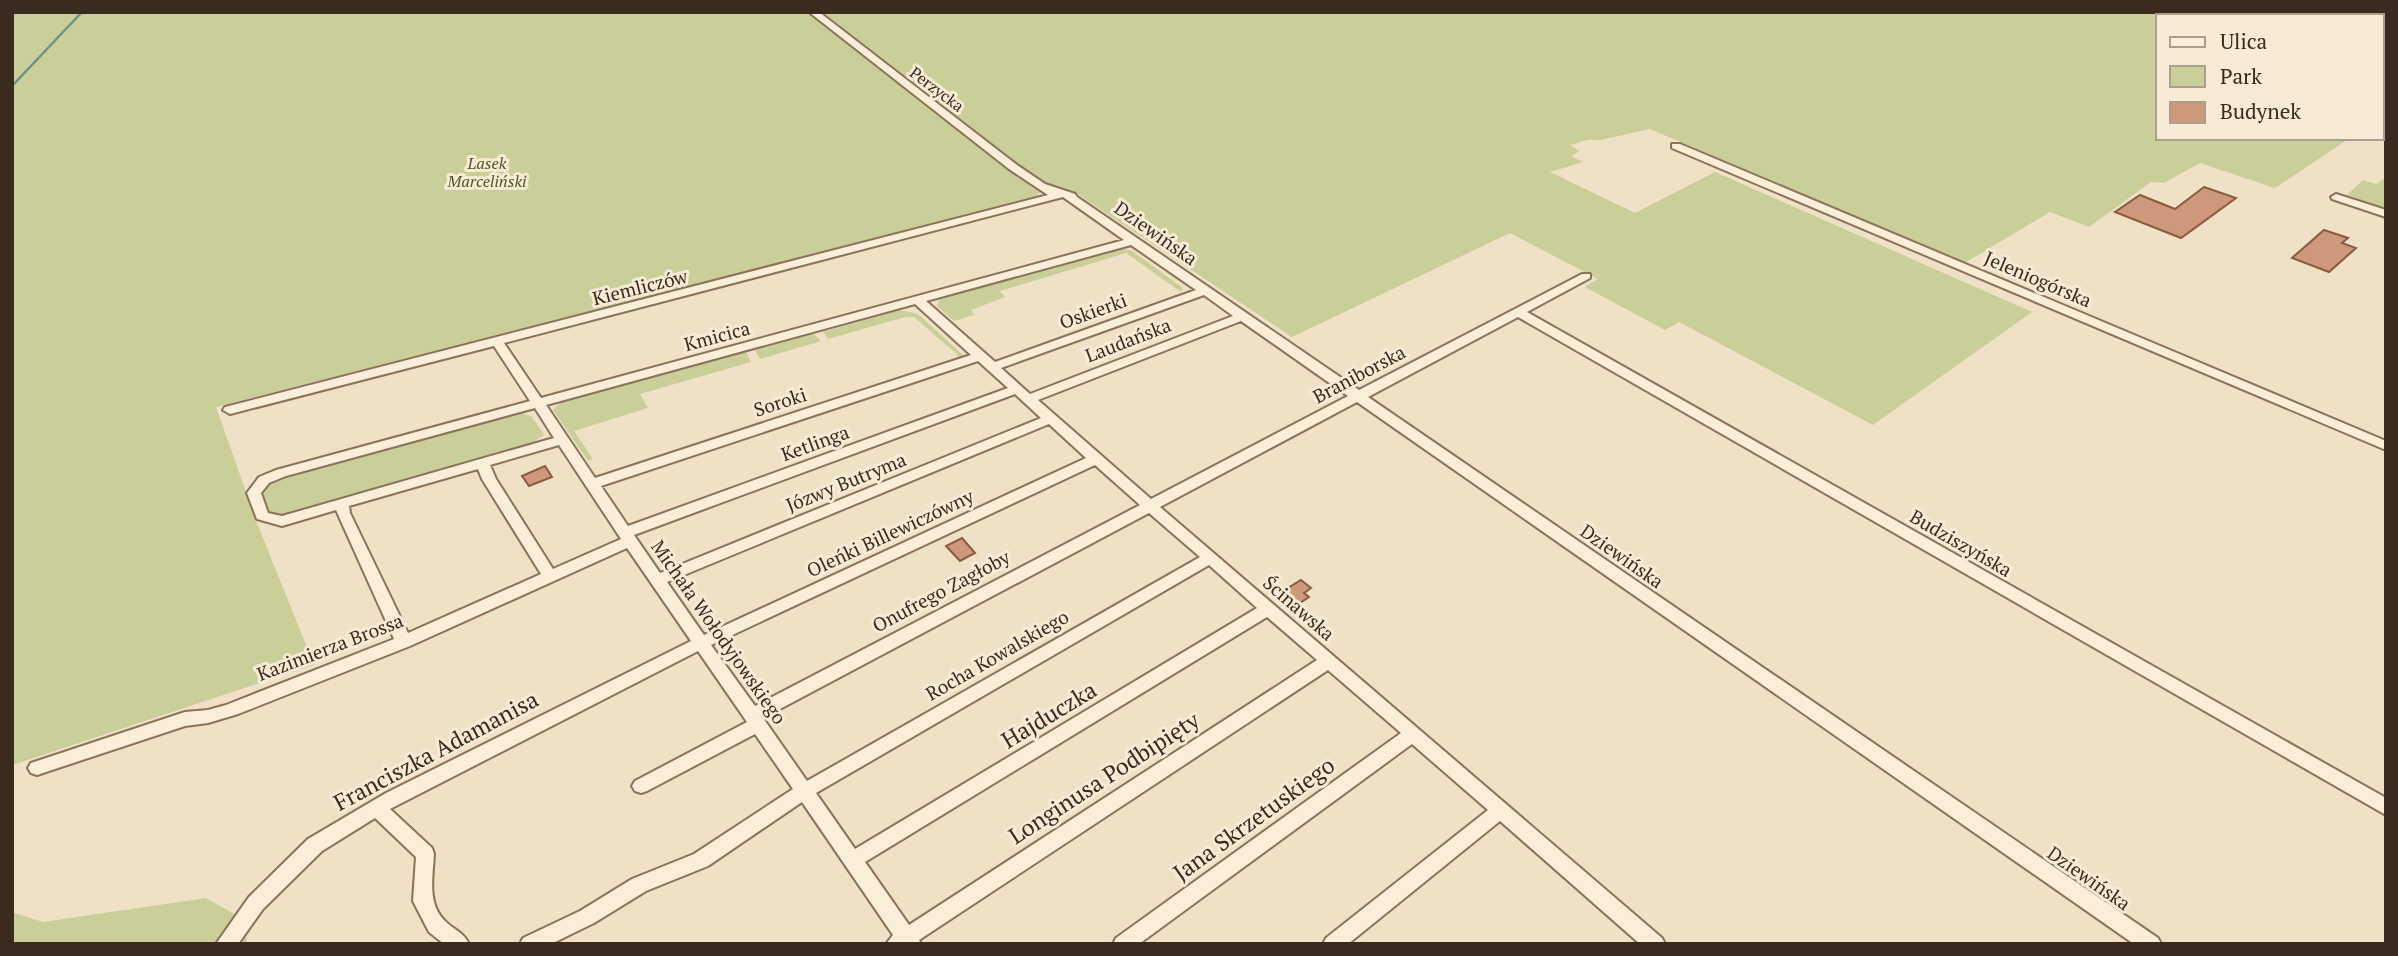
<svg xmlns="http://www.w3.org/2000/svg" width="2398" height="956" viewBox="0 0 2398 956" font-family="'PT Serif',serif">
  <rect width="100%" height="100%" fill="#efe1c5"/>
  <!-- green -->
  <g fill="#cace98">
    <path d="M12,12h2374v103l-4,2v-101h-224v122h192l-75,50 -75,-25 -36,20 -13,-1 -62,45 -39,-15 -87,52 -313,-135 -49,11h-14l-17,5 9,6 -8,5 12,6 -33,10 85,41 80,-41 317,140 -159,113 -194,-103 -14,8 -80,-43 13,-8 -88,-46 -218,104 -216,-144c-15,-5 -31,-10 -42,6l-818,208 41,116 57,142 -302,100z"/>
    <polygon points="2386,177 2386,210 2347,195 2363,180 2377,184"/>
    <polygon points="1120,248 1132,251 1183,288 1181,292 1126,253 1000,291 1005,297 971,310 974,315 954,321 937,306 940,298"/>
    <polygon points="900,310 918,314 964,356 957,359 958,355 914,317 905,317 828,339 823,332"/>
    <polygon points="813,333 821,341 760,359 755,350"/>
    <polygon points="746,352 751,362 640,394 648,408 574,431 593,459 588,461 553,410 564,399"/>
    <polygon points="520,412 532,417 544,435 530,444 531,446 281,517 268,513 260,491 282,477"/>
    <polygon points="206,898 247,921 246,944 12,944 12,912 43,922"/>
  </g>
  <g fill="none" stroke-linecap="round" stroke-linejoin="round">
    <!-- stream -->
    <g stroke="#6d9287" stroke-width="2.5">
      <polyline points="12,86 82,12"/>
      <polyline points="12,100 12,107"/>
    </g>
  </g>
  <!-- building -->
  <g fill="#ce997a" stroke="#8b5a40" stroke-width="2">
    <polygon points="2204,187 2236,198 2181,238 2115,212 2140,195 2175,209"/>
    <polygon points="2324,230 2348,238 2342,243 2356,248 2329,272 2292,258"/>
    <polygon points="545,466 552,477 529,486 522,476"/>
    <polygon points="962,538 975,553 960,561 946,546"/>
    <polygon points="1301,580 1311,588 1304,593 1309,597 1294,607 1278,594"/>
  </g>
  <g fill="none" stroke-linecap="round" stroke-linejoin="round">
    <defs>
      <g id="street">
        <path d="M809,12h10l198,153 28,19 30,10 2,3 282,193 223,-116h8v4l-63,34 859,486v17l-868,-498 -150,80 790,541 3,6h-27l-777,-542 -197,105 502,431 3,6h-25l-140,-123 -152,123h-25l3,-6 162,-128 -76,-66 -273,200h-26l3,-6 285,-205 -73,-63 -409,270 2,4h-35l7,-9 -91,-133 -94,64 -62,25 -52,32 -43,21h-31l3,-6 57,-27 52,-32 62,-25 99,-65 -38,-55 -108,57 -6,2 -6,-2 -3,-5 3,-5 112,-59 -49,-71 -308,158 42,39 2,6c-1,22 -7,49 10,66 8,9 20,12 25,24h-25l-15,-12 -16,-31 3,-44 -41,-39 -53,33 -59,58 -25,35h-22l33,-47 59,-58 78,-46 305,-152 -64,-93 -217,98 -172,68 -30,9 -23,3 -148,49 -6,-2 -3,-5 3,-5 154,-51 23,-2 18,-5 168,-66 -58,-129 -54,16 -25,-7 -10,-26 12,-16 17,-7 254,-69 -36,-55 -264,68 -7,-4 2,-3 823,-212 -39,-26zM1063,197l61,43 -583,158 -37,-55zM1131,245l65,45 -201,72 -69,-61zM1204,295l29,21 -203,78 -29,-26zM915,304l56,51 -376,123 -49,-73zM1241,321l107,75 -197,103 -113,-99zM978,361l30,27 -380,138 -27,-40zM1015,394l26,24 -381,155 -26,-38zM535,408l19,30 -272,78 -14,-3 -7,-20 8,-10 17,-7zM1049,424l37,34 -382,177 -37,-53zM559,445l62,94 -68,30 -57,-90 -6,-14zM1095,465l45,40 -385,201 -44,-61zM478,469l4,10 59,95 -133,59 -58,-120 -1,-7zM1149,513l51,44 -393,224 -44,-63zM1209,565l48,43 -402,241 -39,-56zM1267,617l50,43 -408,265 -44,-63z"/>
        <polygon points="1672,144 1680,144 2386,441 2386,450 1672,148"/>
        <polygon points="2336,194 2386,210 2386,217 2332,199 2331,197"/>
      </g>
    </defs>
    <!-- street casing -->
    <use href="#street" stroke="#8b725a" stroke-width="4"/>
    <!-- street -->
    <use href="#street" fill="#faeed9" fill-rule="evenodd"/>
  </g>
  <g text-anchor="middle" stroke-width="6" stroke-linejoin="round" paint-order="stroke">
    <!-- far-street labels -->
    <g font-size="16" fill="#3b2b1f" stroke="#f7ebd5">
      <text transform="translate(937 89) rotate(37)" y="6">Perzycka</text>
    </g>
    <!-- far-park labels -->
    <g font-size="16" font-style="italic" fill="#4d5825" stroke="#f7ebd5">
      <text x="487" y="169">Lasek<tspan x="487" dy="18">Marceliński</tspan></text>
    </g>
    <!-- street labels -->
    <g font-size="19" fill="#3b2b1f" stroke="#f7ebd5">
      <text transform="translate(1156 233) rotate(35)" y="7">Dziewińska</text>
      <text transform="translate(2038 279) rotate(23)" y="7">Jeleniogórska</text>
      <text transform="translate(640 287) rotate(-14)" y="7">Kiemliczów</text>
      <text transform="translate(1093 311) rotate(-20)" y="7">Oskierki</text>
      <text transform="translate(717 336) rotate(-15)" y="7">Kmicica</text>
      <text transform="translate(1128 340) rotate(-21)" y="7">Laudańska</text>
      <text transform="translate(1359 374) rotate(-28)" y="7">Braniborska</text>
      <text transform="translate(780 402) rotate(-18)" y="7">Soroki</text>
      <text transform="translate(815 443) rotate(-20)" y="7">Ketlinga</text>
      <text transform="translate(846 482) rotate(-22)" y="7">Józwy Butryma</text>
      <text transform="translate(890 533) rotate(-25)" y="7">Oleńki Billewiczówny</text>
      <text transform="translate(1961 543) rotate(30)" y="7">Budziszyńska</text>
      <text transform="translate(1622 556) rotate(35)" y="7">Dziewińska</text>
      <text transform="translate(941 591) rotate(-28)" y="7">Onufrego Zagłoby</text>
      <text transform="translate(1299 608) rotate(41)" y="7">Ścinawska</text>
      <text transform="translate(719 632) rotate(55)" y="7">Michała Wołodyjowskiego</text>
      <text transform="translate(330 647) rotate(-21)" y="7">Kazimierza Brossa</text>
      <text transform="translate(997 655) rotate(-30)" y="7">Rocha Kowalskiego</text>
      <text transform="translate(2089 878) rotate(35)" y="7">Dziewińska</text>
    </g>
    <!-- near-street labels -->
    <g font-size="23" fill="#3b2b1f" stroke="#f7ebd5">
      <text transform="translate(1049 715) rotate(-31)" y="8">Hajduczka</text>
      <text transform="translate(436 751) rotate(-28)" y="8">Franciszka Adamanisa</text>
      <text transform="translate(1104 778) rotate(-33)" y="8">Longinusa Podbipięty</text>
      <text transform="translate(1254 819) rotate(-36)" y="8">Jana Skrzetuskiego</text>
    </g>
  </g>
  <!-- border -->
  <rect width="2398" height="956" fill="none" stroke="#3b2b1f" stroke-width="28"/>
  <!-- legend -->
  <rect x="2156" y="14" width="228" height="126" fill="#f7ebd5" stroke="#ac9e8c" stroke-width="2"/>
  <rect x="2170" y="37" width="35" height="10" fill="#faeed9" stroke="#ac9e8c" stroke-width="2"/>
  <text x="2220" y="49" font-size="21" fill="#3b2b1f">Ulica</text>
  <rect x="2170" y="66" width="35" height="21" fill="#cace98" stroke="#ac9e8c" stroke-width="2"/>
  <text x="2220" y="84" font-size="21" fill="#3b2b1f">Park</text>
  <rect x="2170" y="102" width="35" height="21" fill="#ce997a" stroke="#ac9e8c" stroke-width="2"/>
  <text x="2220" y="119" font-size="21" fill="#3b2b1f">Budynek</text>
</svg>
